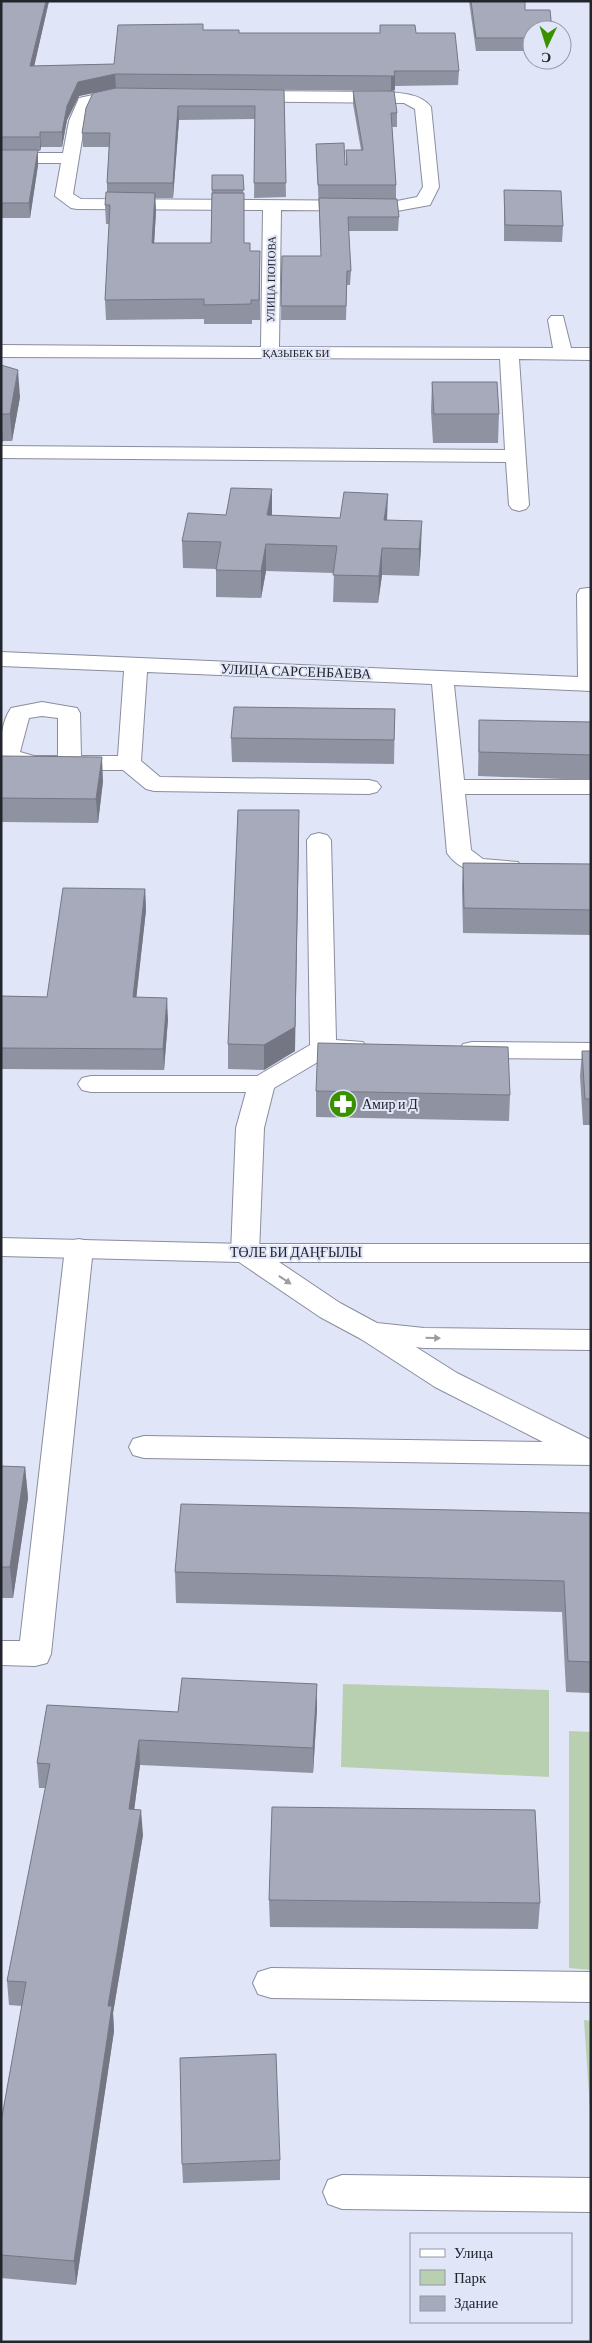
<svg xmlns="http://www.w3.org/2000/svg" width="592" height="2343" viewBox="0 0 592 2343" font-family="'Crimson Pro',serif">
  <rect width="100%" height="100%" fill="#e1e5f8"/>
  <!-- green -->
  <g fill="#b8d0b0">
    <polygon points="343,1684 549,1690 549,1777 341,1767"/>
    <polygon points="569,1731 591,1732 591,1970 569,1968"/>
    <polygon points="584,2020 591,2021 591,2124"/>
  </g>
  <g fill="none" stroke-linecap="round" stroke-linejoin="round">
    <defs>
      <g id="minor">
        <path d="M116,90l268,2c15,1 37,1 47,15l8,80 -9,18 -33,6 -116,-1 -2,137 274,1 -5,-28 3,-4h12l8,32h20v12l-72,-1 10,146 -3,4 -7,2 -7,-2 -3,-4 -3,-43 -505,-4v-12l504,4 -5,-91 -499,-2v-12l260,2 2,-137 -186,-1 -6,-1 -16,-12 6,-33h-60v-10h62l6,-32 10,-23zM116,100l288,3 11,6 8,78 -6,10 -20,4 -316,-2 -8,-5 12,-73 7,-16z"/>
        <path d="M588,588h3v103l-137,-6 10,95h127v14h-126l6,56 12,9 35,3 3,5 -3,5c-25,6 -56,3 -71,-19l-15,-169 -285,-12 -6,89 19,16 209,3 8,2 4,5 -4,5 -8,2 -215,-3 -8,-2 -23,-19h-90l-32,-8c0,-18 -1,-38 10,-54l31,-6 35,6 3,5 1,43h37l6,-85 -123,-5v-14l577,25 -1,-83 3,-5zM42,716l16,2v38h-24l-14,-4 9,-34z"/>
        <polygon points="319,833 327,835 331,840 336,1040 363,1042 367,1048 363,1054 328,1056 274,1088 264,1128 259,1253 255,1260 245,1262 235,1260 231,1253 236,1128 246,1092 91,1092 82,1090 78,1084 82,1078 91,1076 257,1076 310,1045 307,840 311,835"/>
        <polygon points="472,1042 591,1043 591,1059 472,1058 463,1056 459,1050 463,1044"/>
        <polygon points="79,1239 89,1241 93,1248 51,1654 47,1663 35,1666 1,1665 1,1641 20,1641 65,1248 69,1241"/>
        <polygon points="371,1322 381,1325 457,1373 591,1440 591,1465 144,1458 133,1455 129,1447 133,1439 144,1436 543,1442 435,1387 361,1339 356,1332 361,1325"/>
        <polygon points="271,1968 591,1972 591,2002 271,1998 258,1994 253,1983 258,1972"/>
        <polygon points="342,2175 591,2178 591,2212 342,2209 328,2204 323,2192 328,2180"/>
      </g>
      <polygon id="major" points="1,1238 245,1244 591,1244 591,1262 279,1262 340,1303 377,1323 424,1328 591,1330 591,1350 424,1348 371,1342 361,1339 320,1317 239,1262 1,1256"/>
    </defs>
    <!-- minor casing -->
    <use href="#minor" stroke="#898d9e" stroke-width="2"/>
    <!-- major casing -->
    <use href="#major" stroke="#898d9e" stroke-width="2"/>
    <!-- minor -->
    <use href="#minor" fill="#fff" fill-rule="evenodd"/>
    <!-- major -->
    <use href="#major" fill="#fff" fill-rule="evenodd"/>
  </g>
  <!-- wall -->
  <g fill="#8f92a1">
    <polygon points="1,1 49,1 34,66 114,64 203,30 239,33 380,33 380,25 416,33 459,71 458,85 395,86 395,90 391,91 116,88 284,90 286,197 254,198 255,119 179,120 173,198 155,198 156,211 154,243 211,243 212,175 243,175 244,243 250,251 260,270 260,320 252,320 252,324 204,324 204,319 106,320 105,300 109,224 106,224 105,205 107,192 107,183 109,147 83,147 82,133 93,93 79,96 67,120 62,147 41,147 40,151 38,151 38,165 30,218 1,218"/>
    <polygon points="469,1 525,1 525,10 532,30 532,51 476,51"/>
    <polygon points="353,91 397,113 397,127 392,127 396,185 396,199 399,217 398,231 348,231 351,271 350,285 347,285 346,320 281,320 282,256 321,256 316,144 345,165 346,165 346,150 361,150 353,104"/>
    <polygon points="504,190 563,226 562,242 504,241"/>
    <polygon points="1,365 20,397 12,441 3,441 1,443"/>
    <polygon points="432,382 499,414 498,443 433,443 431,411"/>
    <polygon points="272,516 387,520 421,548 419,576 382,575 378,603 333,602 334,573 266,571 261,598 216,597 216,569 183,568 182,541"/>
    <polygon points="395,709 394,764 232,762 231,738"/>
    <polygon points="479,720 591,722 591,780 478,776"/>
    <polygon points="1,756 103,781 98,823 1,822"/>
    <polygon points="238,810 295,1051 264,1070 228,1069 228,1044"/>
    <polygon points="463,863 591,864 591,935 463,933 462,887"/>
    <polygon points="145,889 146,910 136,997 168,1019 164,1070 1,1069 1,996 47,997"/>
    <polygon points="582,1051 591,1051 591,1125 583,1125 580,1076"/>
    <polygon points="316,1091 510,1095 509,1121 316,1117"/>
    <polygon points="1,1466 25,1467 28,1498 13,1598 1,1598"/>
    <polygon points="591,1513 591,1693 566,1692 562,1612 176,1603 175,1572"/>
    <polygon points="317,1709 313,1773 140,1765 134,1810 143,1835 113,2013 114,2031 76,2285 1,2278 1,2122 22,2006 9,2005 7,1981 46,1788 39,1788 37,1763 178,1712"/>
    <polygon points="269,1900 540,1903 538,1929 270,1927"/>
    <polygon points="280,2160 280,2180 183,2183 182,2164"/>
  </g>
  <!-- shaded-wall -->
  <g fill="#747783">
    <polygon points="46,1 49,1 31,80 30,66"/>
    <polygon points="115,74 116,88 79,96 67,120 62,147 62,132 67,106 78,82"/>
    <polygon points="391,76 395,76 395,90 391,91"/>
    <polygon points="178,106 179,120 173,198 173,183"/>
    <polygon points="40,132 41,147 40,151"/>
    <polygon points="38,150 38,165 30,218 29,203"/>
    <polygon points="155,193 156,211 153,263 152,243"/>
    <polygon points="18,370 20,397 12,441 10,414"/>
    <polygon points="1,416 3,441 1,443"/>
    <polygon points="272,489 272,515 267,542 267,515"/>
    <polygon points="388,494 387,520 384,520"/>
    <polygon points="422,521 421,548 419,576 419,549"/>
    <polygon points="266,544 266,571 261,598 261,571"/>
    <polygon points="382,548 382,575 378,603 379,576"/>
    <polygon points="102,757 103,781 98,823 96,799"/>
    <polygon points="299,834 295,1051 264,1070 264,1045"/>
    <polygon points="145,889 146,910 134,1019 133,997"/>
    <polygon points="167,998 168,1019 164,1070 163,1049"/>
    <polygon points="25,1467 28,1498 13,1598 10,1567"/>
    <polygon points="317,1684 317,1709 313,1773 313,1748"/>
    <polygon points="139,1740 140,1765 131,1834 129,1809"/>
    <polygon points="141,1810 143,1835 113,2013 114,2031 76,2285 74,2261 108,2006"/>
  </g>
  <!-- building -->
  <g fill="#a6aabb" stroke="#747783">
    <polygon points="1,1 46,1 30,66 114,64 118,25 203,24 203,30 239,30 239,33 380,33 380,25 415,25 416,33 455,33 459,71 394,71 395,76 391,76 115,74 78,82 67,106 62,132 40,132 40,137 1,137"/>
    <polygon points="471,1 525,1 525,10 550,10 552,30 532,30 532,38 476,38"/>
    <polygon points="116,88 284,90 286,183 254,183 255,106 178,106 173,183 107,183 110,133 82,133 86,108 93,93"/>
    <polygon points="353,91 394,91 397,113 391,113 396,185 318,185 316,144 344,143 345,165 347,165 346,150 363,150"/>
    <polygon points="1,150 38,150 29,203 1,203"/>
    <polygon points="212,175 243,175 244,190 212,190"/>
    <polygon points="504,190 561,191 563,226 505,225"/>
    <polygon points="106,192 155,193 152,243 211,243 212,193 244,193 244,243 250,243 250,251 260,251 259,300 251,300 251,304 204,305 204,299 105,300 110,205 105,205"/>
    <polygon points="319,198 397,199 399,217 348,217 351,271 347,271 346,306 281,306 282,256 321,256"/>
    <polygon points="1,365 18,370 10,414 1,414"/>
    <polygon points="432,382 497,382 499,414 434,414"/>
    <polygon points="231,488 272,489 267,515 340,518 344,492 388,494 384,520 422,521 419,549 382,548 379,576 333,575 337,546 266,544 261,571 216,570 221,542 182,541 188,513 226,515"/>
    <polygon points="234,707 395,709 394,740 231,738"/>
    <polygon points="479,720 591,722 591,755 479,752"/>
    <polygon points="1,756 102,757 96,799 1,798"/>
    <polygon points="238,810 299,810 295,1027 264,1045 228,1044"/>
    <polygon points="463,863 591,864 591,910 464,908"/>
    <polygon points="63,888 145,889 133,997 167,998 163,1049 1,1048 1,996 47,997"/>
    <polygon points="318,1043 508,1047 510,1095 316,1091"/>
    <polygon points="582,1051 591,1051 591,1099 585,1099"/>
    <polygon points="1,1466 25,1467 10,1567 1,1567"/>
    <polygon points="181,1504 591,1513 591,1662 568,1661 564,1581 175,1572"/>
    <polygon points="182,1678 317,1684 313,1748 139,1740 129,1809 141,1810 108,2006 112,2006 74,2261 1,2255 1,2122 26,1982 7,1981 50,1764 37,1763 47,1705 178,1712"/>
    <polygon points="272,1807 535,1810 540,1903 269,1900"/>
    <polygon points="276,2054 280,2160 182,2164 180,2058"/>
  </g>
  <!-- one-way arrows -->
  <defs><path id="oneway-solid" d="M-6-.8H1V-3.2L6.5 0L1 3.2V.8H-6Z" transform="scale(1.25)"/></defs>
  <g fill="#9c9da0">
    <use href="#oneway-solid" transform="translate(285 1280) rotate(34)"/>
    <use href="#oneway-solid" transform="translate(433 1338) rotate(1)"/>
  </g>
  <!-- icons -->
  <defs>
    <symbol id="pharmacy-disc" viewBox="-11 -11 22 22"><circle r="9.5" fill="#3a9100" stroke="#e1e5f8"/><path d="M-2-6h4v4h4v4h-4v4h-4v-4h-4v-4h4Z" fill="#fff"/></symbol>
  </defs>
  <g fill-rule="evenodd">
    <use href="#pharmacy-disc" x="327" y="1088" width="32" height="32"/>
  </g>
  <g text-anchor="middle" stroke-width="4" stroke-linejoin="round" paint-order="stroke">
    <!-- far-street labels -->
    <g font-size="11" fill="#23252c" stroke="#e1e5f8">
      <text transform="translate(271 279) rotate(-89)" y="4">УЛИЦА ПОПОВА</text>
      <text x="296" y="357">ҚАЗЫБЕК БИ</text>
    </g>
    <!-- street labels -->
    <g font-size="14" fill="#23252c" stroke="#e1e5f8">
      <text transform="translate(296 671) rotate(2)" y="5">УЛИЦА САРСЕНБАЕВА</text>
      <text x="296" y="1257">ТӨЛЕ БИ ДАҢҒЫЛЫ</text>
    </g>
    <!-- poi labels -->
    <g font-size="14" fill="#23252c" stroke="#e1e5f8" text-anchor="start">
      <text x="362" y="1109">Амир и Д</text>
    </g>
  </g>
  <!-- border -->
  <rect width="592" height="2343" fill="none" stroke="#23252c" stroke-width="5"/>
  <!-- legend -->
  <rect x="410" y="2233" width="162" height="90" fill="#e1e5f8" stroke="#9598a6"/>
  <rect x="420" y="2249" width="25" height="8" fill="#ffffff" stroke="#9598a6"/>
  <text x="454" y="2258" font-size="15" fill="#23252c">Улица</text>
  <rect x="420" y="2270" width="25" height="15" fill="#b8d0b0" stroke="#9598a6"/>
  <text x="454" y="2283" font-size="15" fill="#23252c">Парк</text>
  <rect x="420" y="2296" width="25" height="15" fill="#a6aabb" stroke="#9598a6"/>
  <text x="454" y="2308" font-size="15" fill="#23252c">Здание</text>
  <!-- north arrow -->
  <g transform="translate(547 45) rotate(184)"><circle r="24" fill="#e1e5f8" stroke="#9598a6"/>
  <path d="M0-4L9 19L0 12L-9 19Z" fill="#3a9100"/>
  <text y="-8" font-size="14" font-weight="bold" text-anchor="middle" fill="#23252c">С</text>
  </g>
</svg>
